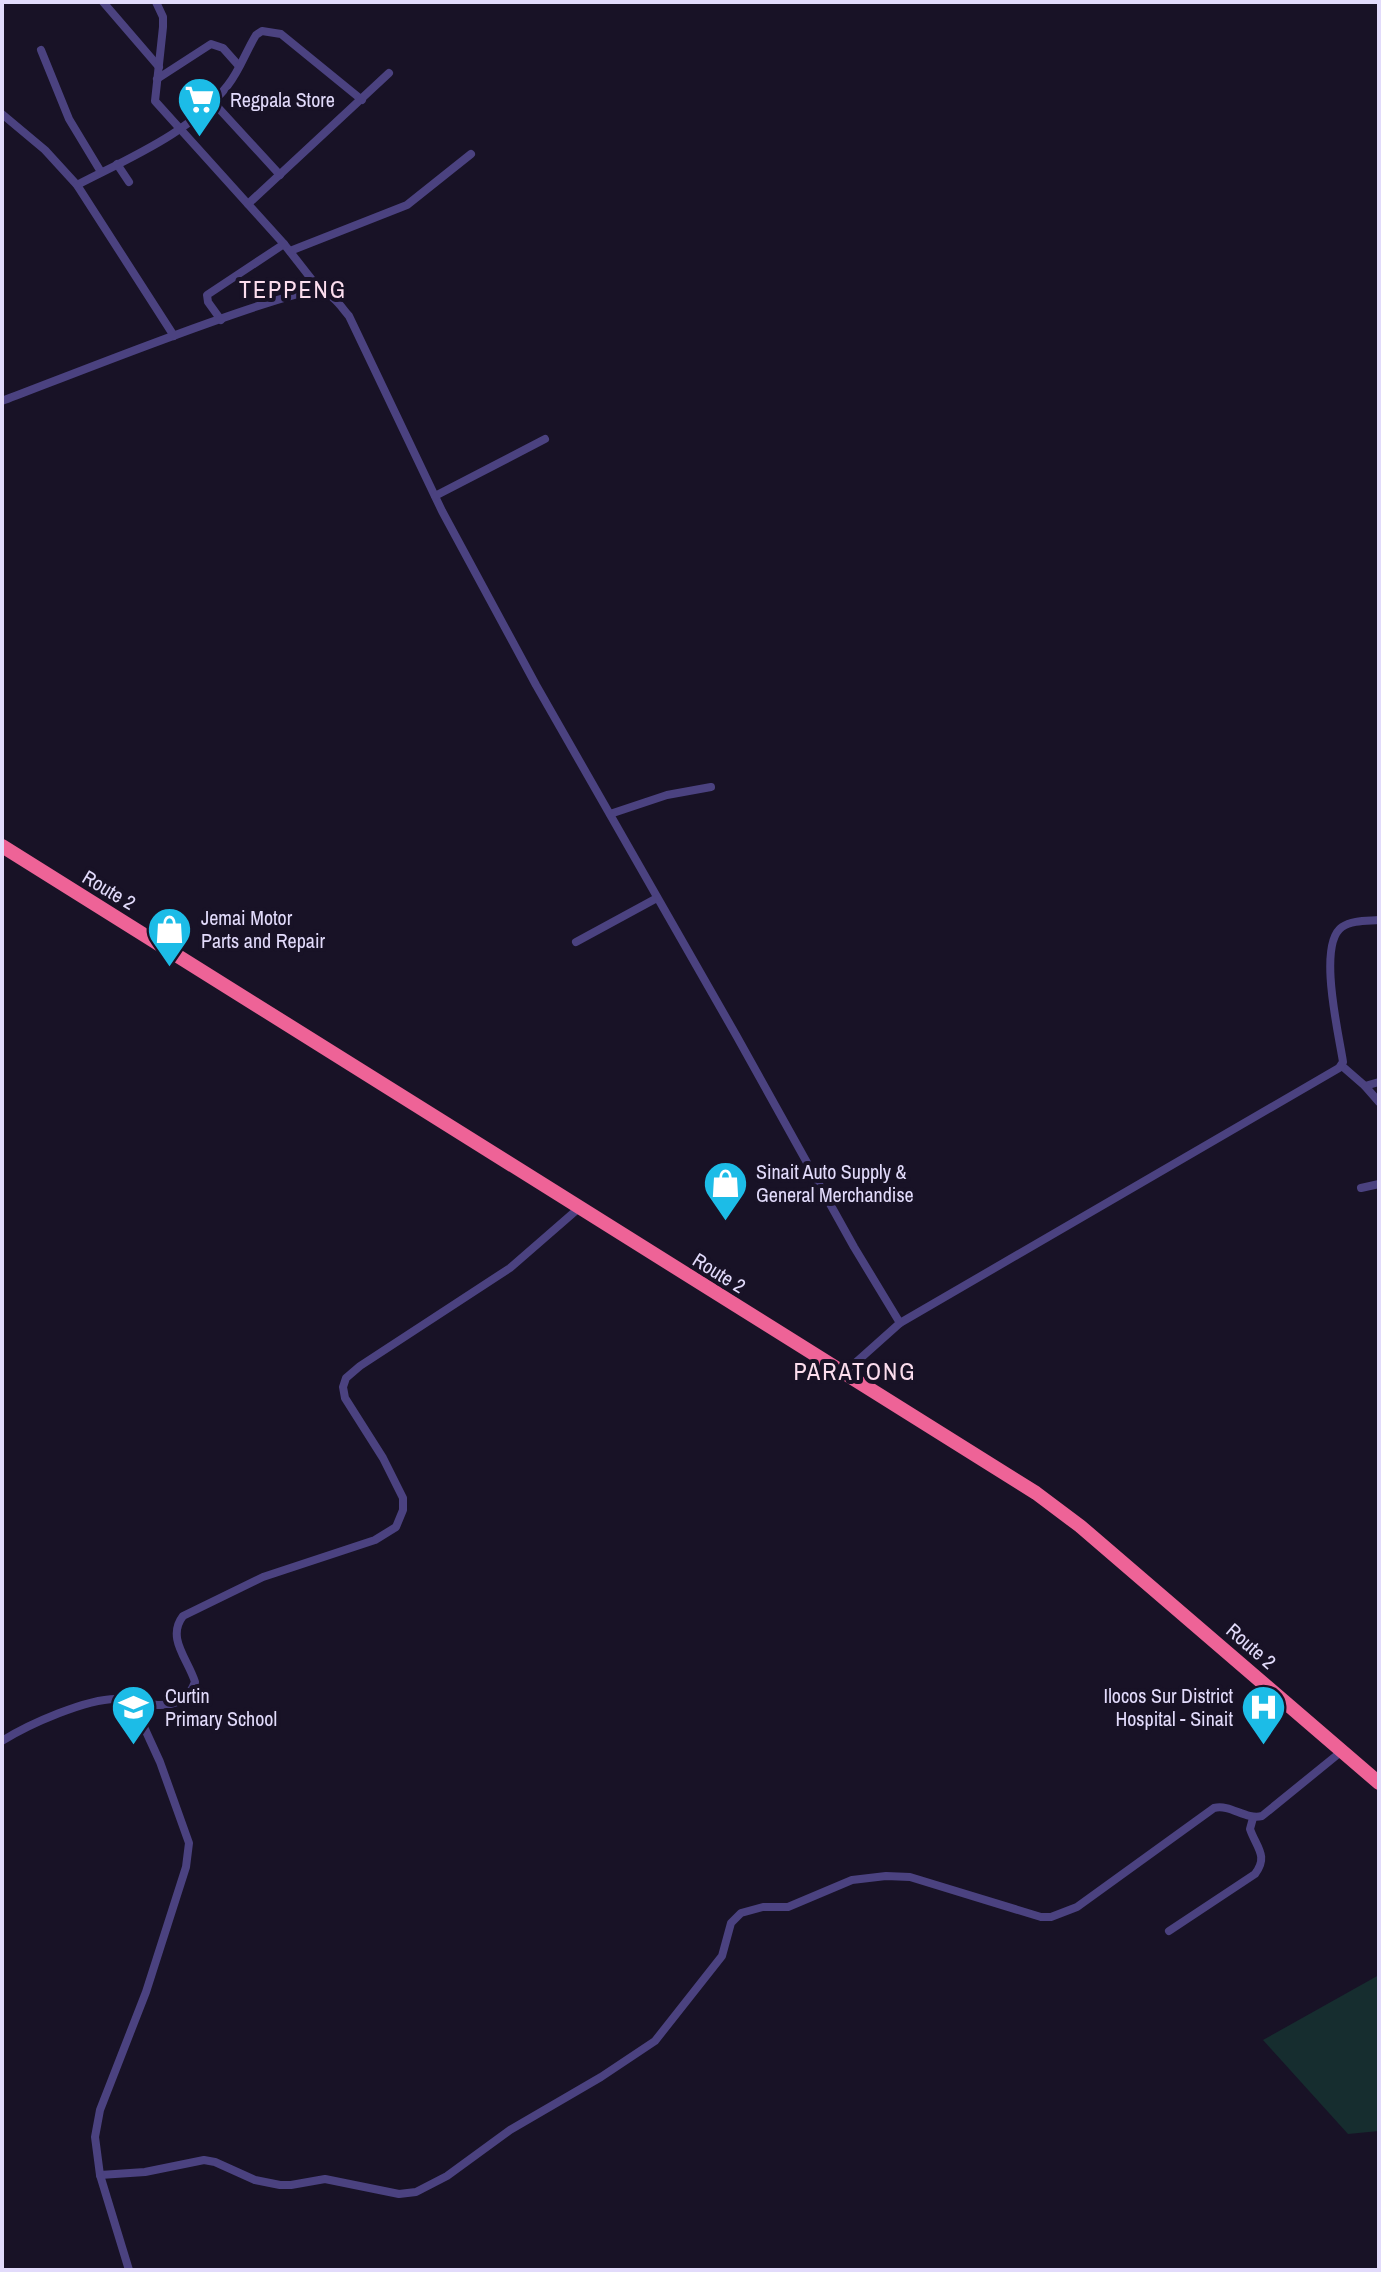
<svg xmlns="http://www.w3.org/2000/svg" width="1381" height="2272" viewBox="0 0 1381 2272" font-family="'Archivo Narrow',sans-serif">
  <rect width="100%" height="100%" fill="#181226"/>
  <!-- green -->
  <polygon fill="#162d2f" points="1379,1975 1379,2131 1348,2134 1263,2040"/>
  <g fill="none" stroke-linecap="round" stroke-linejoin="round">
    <!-- street -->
    <g stroke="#4b4280" stroke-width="8">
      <polyline points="103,2 159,67"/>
      <polyline points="156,2 163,17 163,27 155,101 284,244 320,290"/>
      <polyline points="41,50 69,119 101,172"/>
      <polyline points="157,79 211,44 223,48 239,66"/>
      <polyline points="212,101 280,175"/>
      <polyline points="2,114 45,150 77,185 174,336"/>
      <polyline points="117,164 129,182"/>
      <path d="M77,185c52,-27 115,-53 151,-100 12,-15 18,-34 28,-50l6,-4 19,3 81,66"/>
      <polyline points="248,204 389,73"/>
      <polyline points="290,251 407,205 471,154"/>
      <polyline points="221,320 208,302 207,295 284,244"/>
      <path d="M2,401c41,-15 297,-118 320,-110 11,3 20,17 27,25l93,195 94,174 200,350 118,212 46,76"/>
      <polyline points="435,496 545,439"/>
      <polyline points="610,814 667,795 711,787"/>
      <polyline points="576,942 657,898"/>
      <polyline points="1342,1066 1365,1086 1379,1082"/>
      <polyline points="1365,1086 1379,1102"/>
      <polyline points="1361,1188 1379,1184"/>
      <path d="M844,1373l56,-50 439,-255 4,-6c-4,-27 -26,-118 -1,-135 10,-7 25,-6 37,-7"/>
      <path d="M2,1741c25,-16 87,-44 117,-42 20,2 40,11 61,2 8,-4 12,-11 15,-19 -7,-23 -29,-44 -12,-66l80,-39 112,-37 21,-13 7,-17v-12l-20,-40 -38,-60 -2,-11 3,-9 14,-12 150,-98 69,-60"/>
      <path d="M1169,1931l86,-57c14,-18 1,-27 -5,-45l3,-11"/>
      <path d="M100,2175l45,-3 59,-12 11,2 40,18 25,5h11l34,-6 74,15 17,-2 31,-16 63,-46 91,-53 54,-36 67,-85 9,-33 10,-10 22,-6h25l64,-27 34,-4 24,1 131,40h10l26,-10 137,-99c17,-4 31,12 48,8l80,-65"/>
      <polyline points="129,2270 100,2175 95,2137 100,2110 146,1992 186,1867 189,1843 160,1762 133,1703"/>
    </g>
    <!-- highway -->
    <polyline stroke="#ee6397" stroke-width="14" points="2,846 1036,1493 1080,1526 1379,1783"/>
  </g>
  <!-- icons -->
  <defs>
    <symbol id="supermarket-pin" viewBox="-11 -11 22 30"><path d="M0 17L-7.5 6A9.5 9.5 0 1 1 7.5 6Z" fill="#1cbce7" stroke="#181226"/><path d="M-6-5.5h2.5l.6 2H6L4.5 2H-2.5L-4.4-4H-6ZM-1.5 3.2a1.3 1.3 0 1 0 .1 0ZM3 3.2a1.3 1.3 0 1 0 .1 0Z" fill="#fff"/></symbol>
    <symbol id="shop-pin" viewBox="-11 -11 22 30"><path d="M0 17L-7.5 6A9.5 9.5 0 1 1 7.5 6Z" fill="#1cbce7" stroke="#181226"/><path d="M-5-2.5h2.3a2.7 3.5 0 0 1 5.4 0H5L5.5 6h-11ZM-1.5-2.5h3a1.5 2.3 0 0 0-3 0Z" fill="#fff"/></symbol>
    <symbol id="school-pin" viewBox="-11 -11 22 30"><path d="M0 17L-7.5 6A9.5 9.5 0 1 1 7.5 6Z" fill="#1cbce7" stroke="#181226"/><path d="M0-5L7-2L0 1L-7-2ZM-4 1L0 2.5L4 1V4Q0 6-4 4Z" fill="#fff"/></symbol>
    <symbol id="hospital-pin" viewBox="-11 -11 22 30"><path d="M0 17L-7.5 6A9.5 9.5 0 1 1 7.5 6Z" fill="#1cbce7" stroke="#181226"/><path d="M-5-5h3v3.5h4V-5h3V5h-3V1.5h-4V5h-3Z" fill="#fff"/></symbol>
  </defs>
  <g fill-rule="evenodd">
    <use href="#supermarket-pin" x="174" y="74" width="51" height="69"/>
    <use href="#shop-pin" x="144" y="904" width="51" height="69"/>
    <use href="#shop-pin" x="700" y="1158" width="51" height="69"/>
    <use href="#school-pin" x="108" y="1682" width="51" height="69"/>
    <use href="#hospital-pin" x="1238" y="1682" width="51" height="69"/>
  </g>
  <g text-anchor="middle" stroke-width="8" stroke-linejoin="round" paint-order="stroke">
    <!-- poi labels -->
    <g font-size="20" fill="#e2dbfb" stroke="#181226" text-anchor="start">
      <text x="230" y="107">Regpala Store</text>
      <text x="201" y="925">Jemai Motor<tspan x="201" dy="23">Parts and Repair</tspan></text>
      <text x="756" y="1179">Sinait Auto Supply &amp;<tspan x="756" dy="23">General Merchandise</tspan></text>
      <text x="165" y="1703">Curtin<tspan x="165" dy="23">Primary School</tspan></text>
      <text x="1233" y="1703" text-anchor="end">Ilocos Sur District<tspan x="1233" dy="23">Hospital - Sinait</tspan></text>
    </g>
    <!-- street labels -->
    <g font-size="20" fill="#e2dbfb" stroke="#181226">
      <text transform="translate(109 890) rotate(31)" y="7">Route 2</text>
      <text transform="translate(719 1273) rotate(32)" y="7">Route 2</text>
      <text transform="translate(1251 1646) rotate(41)" y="7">Route 2</text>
    </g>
    <!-- quarter labels -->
    <g font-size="24" letter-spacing="2" fill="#fbdded" stroke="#181226">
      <text x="293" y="298">TEPPENG</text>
      <text x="855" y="1380">PARATONG</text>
    </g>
  </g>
  <!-- border -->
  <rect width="1381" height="2272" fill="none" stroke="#e2dbfb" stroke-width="8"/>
</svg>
